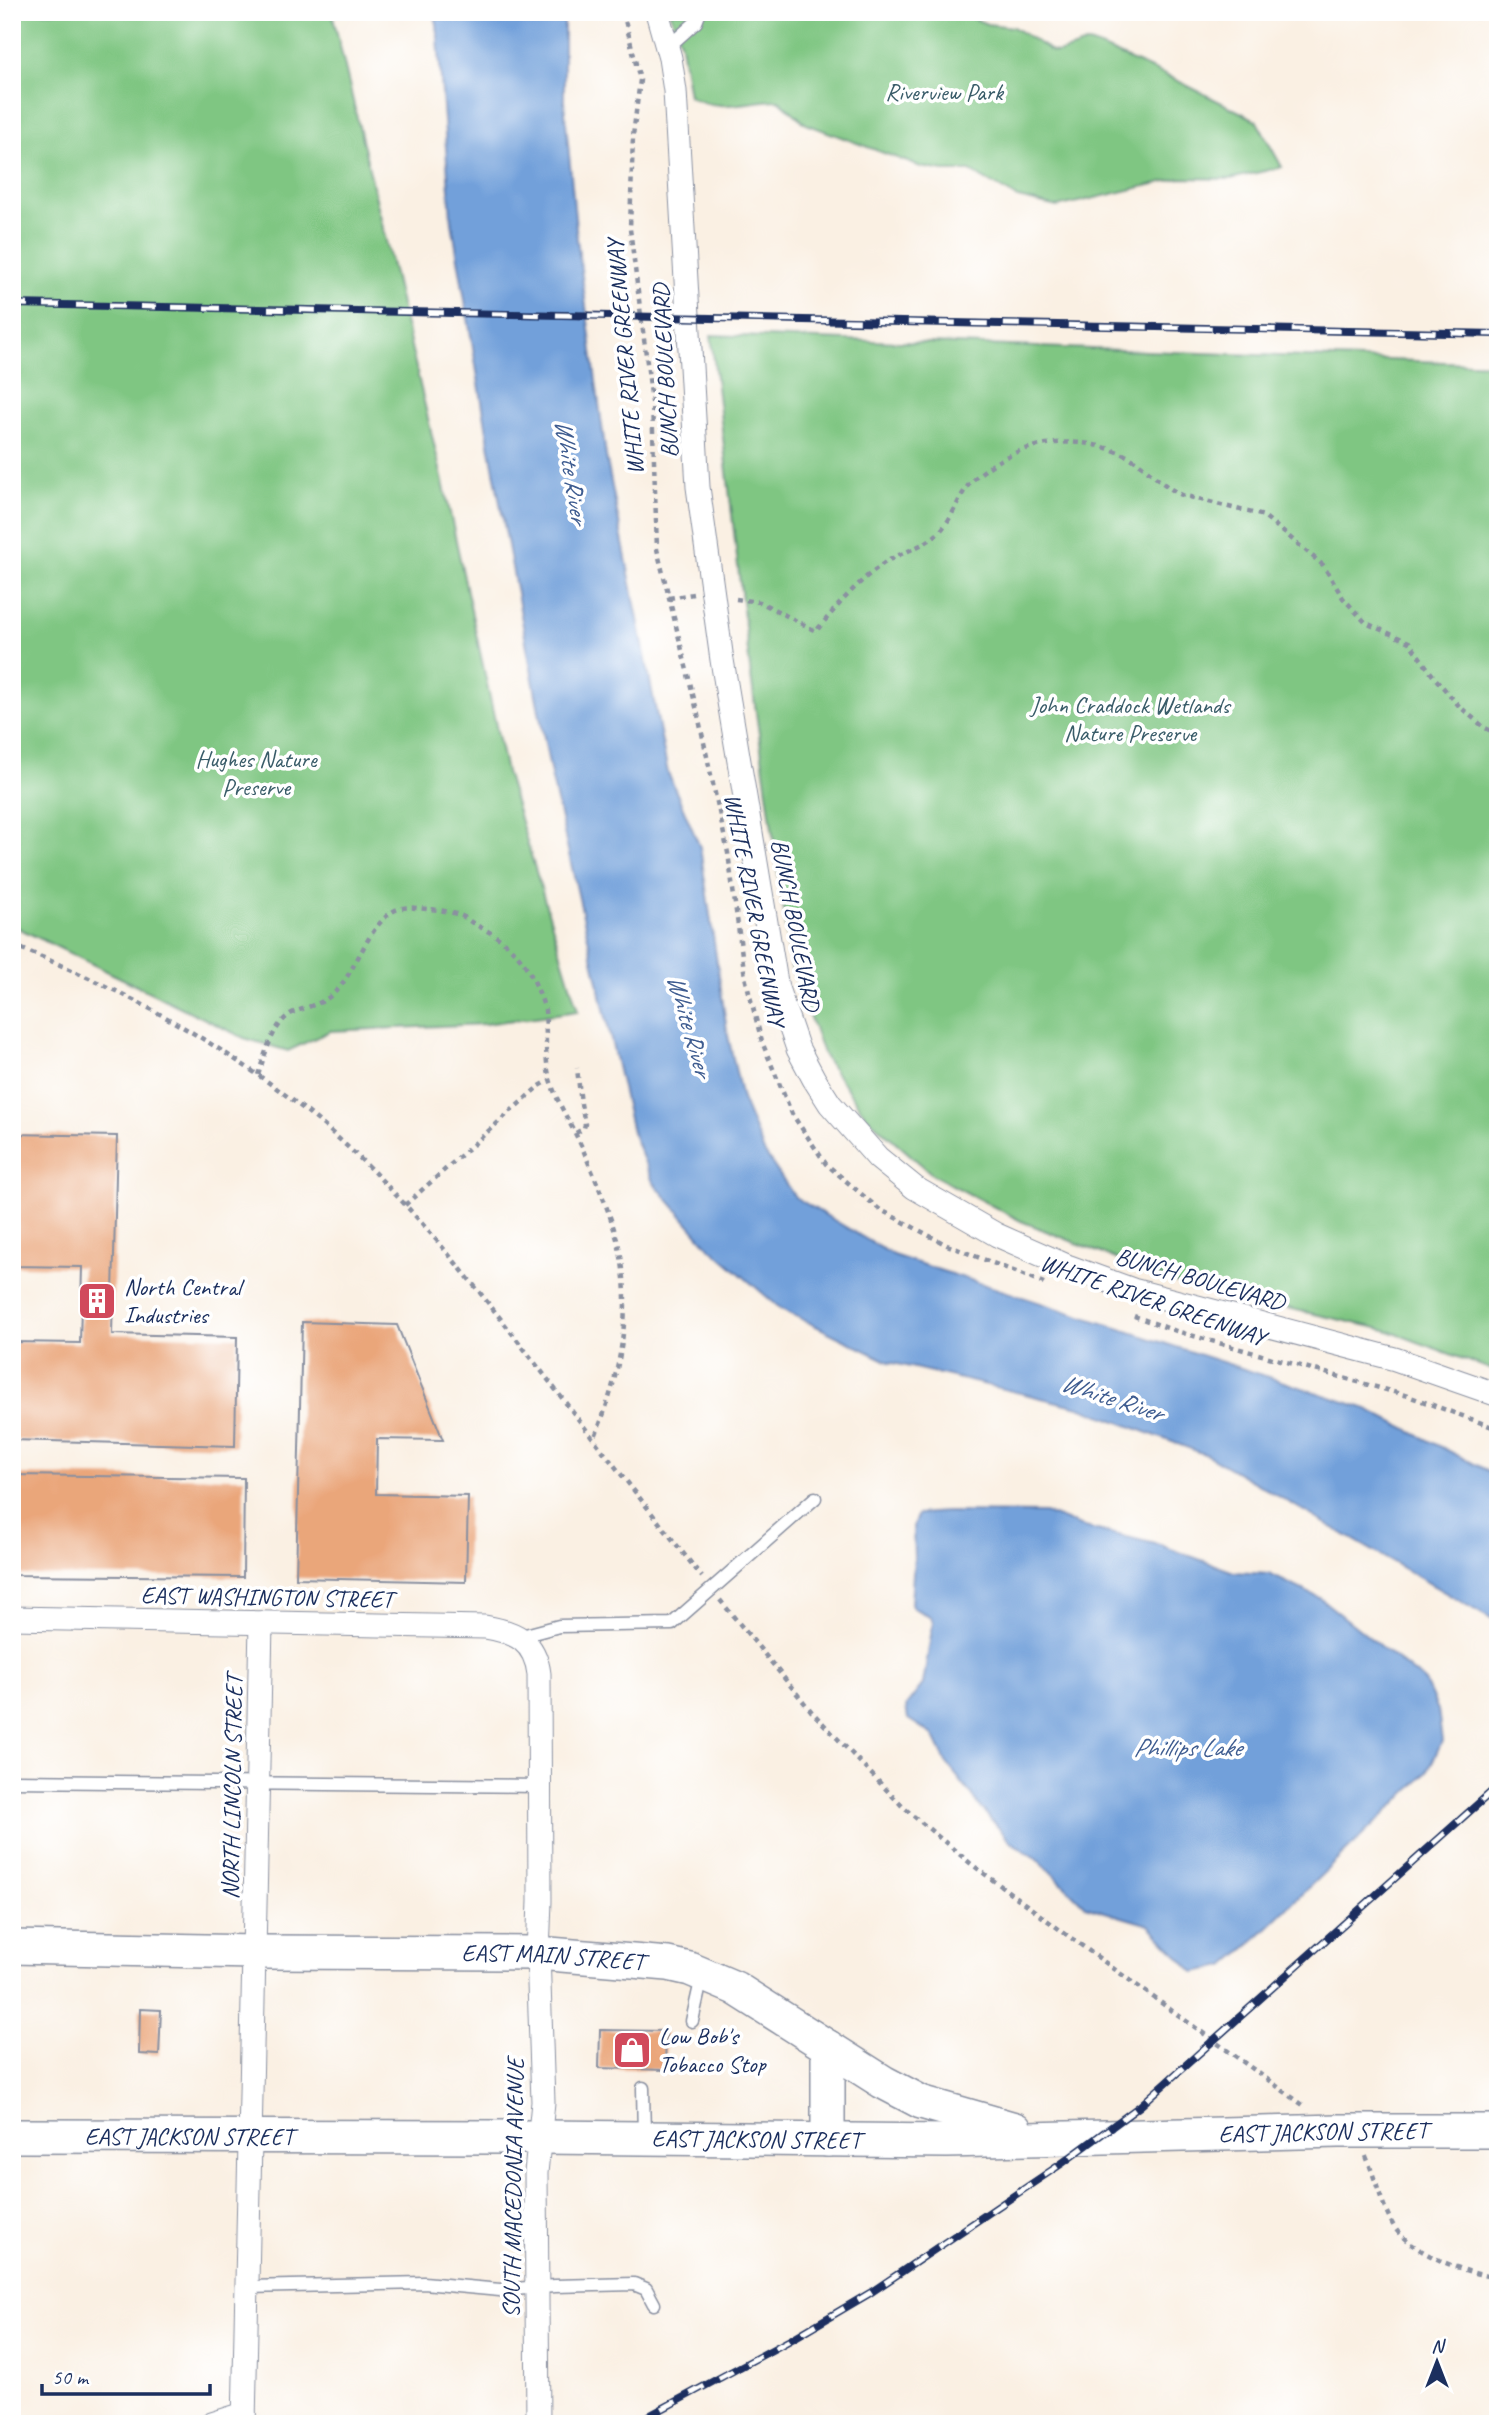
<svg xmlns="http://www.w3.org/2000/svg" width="1510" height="2436" viewBox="0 0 1510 2436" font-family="Caveat,sans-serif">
  <rect width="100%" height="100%" fill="#fff"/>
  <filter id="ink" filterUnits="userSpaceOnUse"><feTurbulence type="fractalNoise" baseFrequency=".0143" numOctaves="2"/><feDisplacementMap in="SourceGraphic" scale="14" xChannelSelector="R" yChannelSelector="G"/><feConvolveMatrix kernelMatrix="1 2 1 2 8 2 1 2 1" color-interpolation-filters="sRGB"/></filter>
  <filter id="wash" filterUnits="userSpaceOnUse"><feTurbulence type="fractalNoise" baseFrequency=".00686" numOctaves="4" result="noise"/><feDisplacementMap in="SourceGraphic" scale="28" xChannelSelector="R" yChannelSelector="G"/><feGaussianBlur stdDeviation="1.57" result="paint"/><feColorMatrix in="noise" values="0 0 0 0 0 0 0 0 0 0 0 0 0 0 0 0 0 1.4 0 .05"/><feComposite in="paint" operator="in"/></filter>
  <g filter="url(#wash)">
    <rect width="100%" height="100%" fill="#faf0e3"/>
    <!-- green -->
    <g fill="#7fc682" stroke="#4d7a70" stroke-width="2">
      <polygon points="12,12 332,12 447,499 506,772 578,1011 485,1024 330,1031 288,1051 244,1038 12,925"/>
      <path d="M670,12h288l29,12 26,3 40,25 5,1 31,-10 14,5 71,31 82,41 26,47 -52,12 -50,-1 -123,29 -39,-9 -48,-27h-26l-23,-4 -115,-43 -27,-24c-32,0 -59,14 -90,-4l-8,-51z"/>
      <polygon points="711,335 1498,364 1498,1372 1386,1330 1179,1284 1021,1221 933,1175 866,1116 824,1056 791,966 750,669"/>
    </g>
    <!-- water -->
    <g fill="#72a0da" stroke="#46689c" stroke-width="2">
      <polygon points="434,12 564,12 564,101 577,239 606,456 668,773 700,847 727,1031 742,1099 764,1152 795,1197 893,1255 1367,1409 1494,1474 1498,1476 1498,1623 1207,1455 1079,1407 889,1362 781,1309 708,1246 653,1182 632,1132 551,775 491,455 451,217 437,24"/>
      <polygon points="947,1512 1045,1513 1080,1526 1160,1545 1234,1572 1269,1574 1320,1598 1425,1682 1438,1710 1442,1741 1427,1773 1247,1947 1225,1966 1194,1972 1149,1925 1085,1906 1040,1861 1010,1841 984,1811 946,1762 933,1735 908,1719 906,1706 923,1684 933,1623 931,1617 913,1608 911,1604 914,1558 913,1525 918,1514"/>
    </g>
    <g id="blocks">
      <!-- building -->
      <g fill="#eaa67a">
        <polygon points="12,1134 117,1136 112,1334 237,1337 235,1446 12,1440 12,1342 80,1343 82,1267 12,1266"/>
        <polygon points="302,1322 397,1325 443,1440 377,1439 376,1494 468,1496 466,1582 296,1578"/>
        <polygon points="12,1475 244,1478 243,1577 12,1575"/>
        <polygon points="140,2009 161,2010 159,2055 139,2054"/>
        <polygon points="600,2030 666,2031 665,2070 599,2068"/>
      </g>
    </g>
  </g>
  <g filter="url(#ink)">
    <use href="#blocks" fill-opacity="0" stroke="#8a90a0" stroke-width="2"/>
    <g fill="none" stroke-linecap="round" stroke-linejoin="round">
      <defs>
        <g id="service">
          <polyline points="667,48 696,22 700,12"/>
          <polyline points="518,1637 559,1626 672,1624 815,1498"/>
          <polyline points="12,1781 540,1786"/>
          <polyline points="692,2021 702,1977"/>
          <polyline points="643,2088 644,2137"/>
          <polyline points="247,2287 424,2283 500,2290 555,2286 634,2284 646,2289 654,2304"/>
        </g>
        <g id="minor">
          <polyline points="657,12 670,58 675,91 698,487 722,660 777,988 798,1049 814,1079 830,1104 878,1158 915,1188 997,1235 1067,1266 1133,1290 1395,1359 1498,1395"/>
          <path d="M12,1618l473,9c31,5 50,14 54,47l1,227 -2,52 5,149 -7,71 2,251"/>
          <polyline points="212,2424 244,2414"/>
          <polyline points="244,2424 261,1623"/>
        </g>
        <g id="secondary">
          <path id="s1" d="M12,1947l242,5 284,1 130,11 22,5 45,19 148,94 38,20 94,27"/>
          <path id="s2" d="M12,2136l528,1 407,4 391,-10h160"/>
          <polyline points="828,2140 828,2047"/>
        </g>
      </defs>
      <!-- service casing -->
      <use href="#service" stroke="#8a90a0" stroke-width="15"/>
      <!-- minor casing -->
      <use href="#minor" stroke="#8a90a0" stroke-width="25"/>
      <!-- secondary casing -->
      <use href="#secondary" stroke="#8a90a0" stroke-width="36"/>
      <!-- path -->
      <g stroke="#8a90a0" stroke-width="4.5" stroke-dasharray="5 5" stroke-linecap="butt">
        <polyline points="623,12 640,80 633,136 630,229 652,402 657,549 698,715 728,853 745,977 762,1042 792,1114 826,1164 879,1209 947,1245 1044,1283"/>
        <polyline points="669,598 693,594"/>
        <path d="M736,599l24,3 56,29c20,-23 39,-47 64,-65 17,-13 40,-17 56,-31 18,-15 22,-42 39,-57 41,-37 101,-46 150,-23 21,10 36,31 57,40l82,21 59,49 20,33 23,25 43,19 25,35 26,30 25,21 13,6"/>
        <path d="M12,945c105,41 210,98 298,169 93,76 166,173 239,267 50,66 102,131 153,196"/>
        <path d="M258,1075c7,-20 15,-53 36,-63 13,-5 28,-8 39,-18 23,-21 33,-65 59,-82 11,-7 23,-4 36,-3 12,1 26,3 36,8 5,3 9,7 14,9 39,19 54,43 67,84 2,23 -1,48 5,69 7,25 24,49 34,73 13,31 27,62 35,95 15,65 0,132 -25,192"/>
        <polyline points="576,1133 584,1128 585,1124 581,1104 577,1068"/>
        <polyline points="405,1205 538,1087 550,1080"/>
        <polyline points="1134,1316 1176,1331 1408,1396 1498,1429"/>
        <polyline points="720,1600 812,1712 904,1808 970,1863 1067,1935 1303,2105"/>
        <path d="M1366,2156c9,22 15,46 26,67 14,29 76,51 106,55"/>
      </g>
      <!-- service -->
      <use href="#service" stroke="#fff" stroke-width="12"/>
      <!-- minor -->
      <use href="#minor" stroke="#fff" stroke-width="23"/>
      <!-- secondary -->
      <use href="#secondary" stroke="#fff" stroke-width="33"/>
      <defs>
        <g id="rail">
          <polyline points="12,304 1498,334"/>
          <polyline points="634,2424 792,2339 870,2293 1061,2164 1140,2106 1498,1786"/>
        </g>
      </defs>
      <!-- rail casing -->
      <use href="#rail" stroke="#1b2f5e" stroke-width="8"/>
      <!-- rail -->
      <use href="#rail" stroke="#fff" stroke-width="5" stroke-dasharray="16" stroke-linecap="butt"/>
    </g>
  </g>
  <!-- icons -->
  <defs>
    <symbol id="building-square" viewBox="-11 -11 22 22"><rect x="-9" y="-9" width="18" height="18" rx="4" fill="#d1495b" stroke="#fff"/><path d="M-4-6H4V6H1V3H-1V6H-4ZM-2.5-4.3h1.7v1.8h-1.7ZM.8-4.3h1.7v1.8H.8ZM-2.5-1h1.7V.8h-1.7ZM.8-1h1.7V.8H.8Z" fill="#fff"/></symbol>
    <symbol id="shop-square" viewBox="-11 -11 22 22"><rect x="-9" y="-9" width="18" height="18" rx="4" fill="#d1495b" stroke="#fff"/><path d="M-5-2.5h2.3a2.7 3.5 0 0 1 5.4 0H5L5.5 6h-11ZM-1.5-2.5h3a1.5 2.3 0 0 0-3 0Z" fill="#fff"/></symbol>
  </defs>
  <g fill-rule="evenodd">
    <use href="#building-square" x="75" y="1279" width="44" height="44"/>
    <use href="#shop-square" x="610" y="2028" width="44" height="44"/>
  </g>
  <g text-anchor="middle" stroke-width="7" stroke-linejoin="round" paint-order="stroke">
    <!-- park labels -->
    <g font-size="24" fill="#395c69" stroke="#fff">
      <text x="944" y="100">Riverview Park</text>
      <text x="1130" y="713">John Craddock Wetlands<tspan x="1130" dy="28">Nature Preserve</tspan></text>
      <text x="256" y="767">Hughes Nature<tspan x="256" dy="28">Preserve</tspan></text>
    </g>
    <!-- street labels -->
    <g font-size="24" fill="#1b2f5e" stroke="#fff">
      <text transform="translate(625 357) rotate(-95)" y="8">WHITE RIVER GREENWAY</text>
      <text transform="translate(665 371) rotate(-93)" y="8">BUNCH BOULEVARD</text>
      <text transform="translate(755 910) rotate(79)" y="8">WHITE RIVER GREENWAY</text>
      <text transform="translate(796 925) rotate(79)" y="8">BUNCH BOULEVARD</text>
      <text transform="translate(1200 1279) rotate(16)" y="8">BUNCH BOULEVARD</text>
      <text transform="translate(1153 1300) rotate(19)" y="8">WHITE RIVER GREENWAY</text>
      <text transform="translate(267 1597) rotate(1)" y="8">EAST WASHINGTON STREET</text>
      <text transform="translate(232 1787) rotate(-89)" y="8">NORTH LINCOLN STREET</text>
      <text dy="8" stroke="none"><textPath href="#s1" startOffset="541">EAST MAIN STREET</textPath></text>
      <text dy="8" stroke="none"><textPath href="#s2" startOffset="1311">EAST JACKSON STREET</textPath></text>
      <text dy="8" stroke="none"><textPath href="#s2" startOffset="177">EAST JACKSON STREET</textPath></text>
      <text dy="8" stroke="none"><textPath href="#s2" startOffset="744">EAST JACKSON STREET</textPath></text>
      <text transform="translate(513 2188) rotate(-89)" y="8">SOUTH MACEDONIA AVENUE</text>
    </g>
    <!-- poi labels -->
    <g font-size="24" fill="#1b2f5e" stroke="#fff" text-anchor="start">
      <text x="124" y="1295">North Central<tspan x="124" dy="28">Industries</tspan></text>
      <text x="659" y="2044">Low Bob's<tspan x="659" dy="28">Tobacco Stop</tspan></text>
    </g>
    <!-- water labels -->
    <g font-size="26" font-style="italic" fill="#3e5c90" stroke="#fff">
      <text transform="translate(572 471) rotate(81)" y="9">White River</text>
      <text transform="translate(690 1025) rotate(74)" y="9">White River</text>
      <text transform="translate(1112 1397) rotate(18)" y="9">White River</text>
      <text x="1187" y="1756">Phillips Lake</text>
    </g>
  </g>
  <!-- margin -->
  <rect width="1510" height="2436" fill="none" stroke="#fff" stroke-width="42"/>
  <!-- north arrow -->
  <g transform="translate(1437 2362)" stroke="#ffffff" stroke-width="5" paint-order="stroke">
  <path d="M0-5L12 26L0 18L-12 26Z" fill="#1b2f5e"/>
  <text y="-10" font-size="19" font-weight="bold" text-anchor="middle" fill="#1b2f5e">N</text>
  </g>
  <!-- scale -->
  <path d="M42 2384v10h168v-10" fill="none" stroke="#1b2f5e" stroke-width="3.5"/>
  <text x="52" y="2384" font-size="21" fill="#1b2f5e" stroke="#ffffff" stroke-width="5" paint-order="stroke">50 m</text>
</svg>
